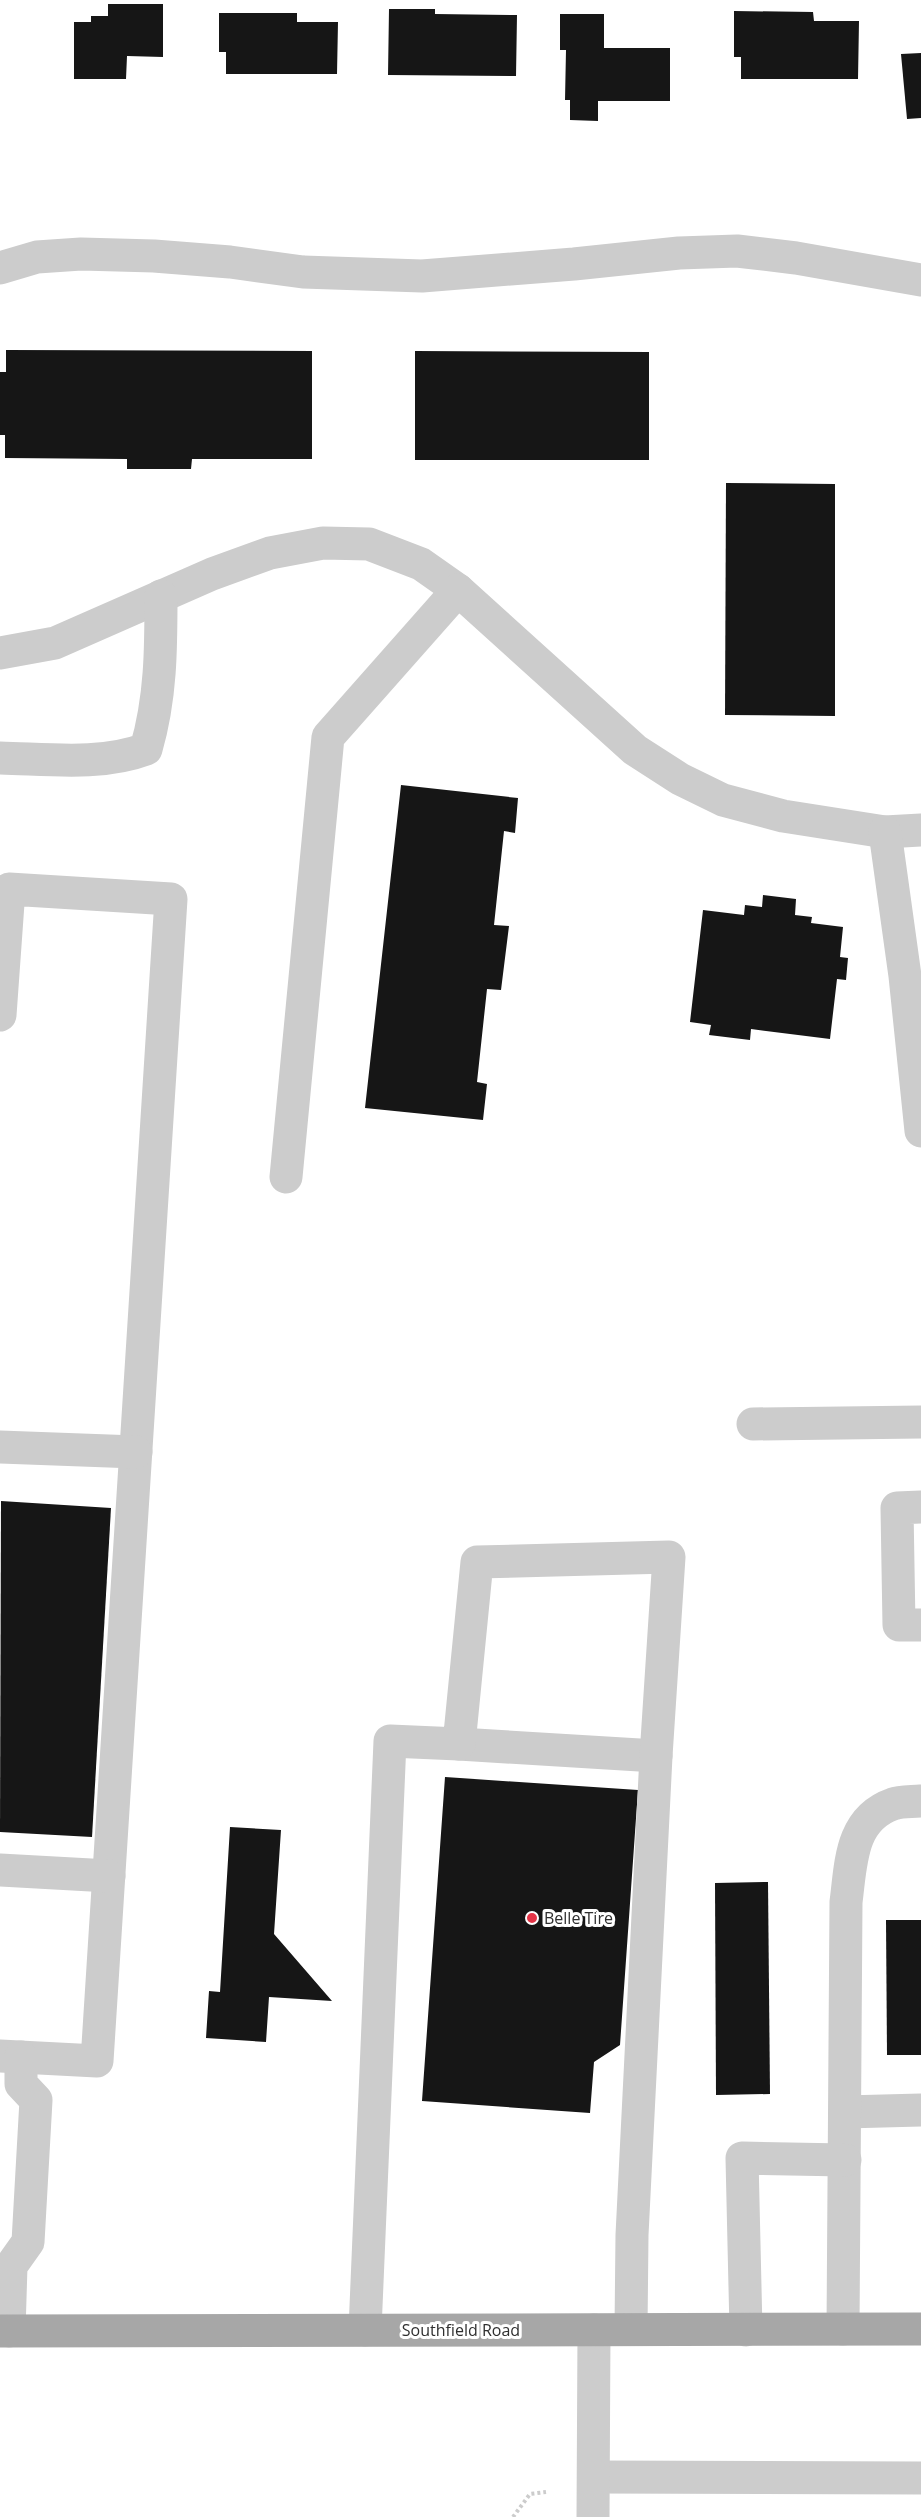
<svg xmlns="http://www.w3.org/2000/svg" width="921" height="2517" viewBox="0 0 921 2517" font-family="'Open Sans',sans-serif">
  <rect width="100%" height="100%" fill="#fff"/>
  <!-- building -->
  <g fill="#161616">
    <polygon points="108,4 163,4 163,57 127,56 126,79 74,79 74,22 91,22 91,16 108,16"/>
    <polygon points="389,9 435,9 435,14 517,15 516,76 388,75"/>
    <polygon points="734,11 813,12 814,21 859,21 858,79 741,79 741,57 734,57"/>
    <polygon points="219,13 297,13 297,22 338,22 337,74 226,74 226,52 219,52"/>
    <polygon points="560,14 604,14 604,48 670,48 670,101 598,101 598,121 570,120 570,100 565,100 566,50 560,50"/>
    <polygon points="921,53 921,118 907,119 901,54"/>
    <polygon points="6,350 312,351 312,459 192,459 191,469 127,469 127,459 5,458 5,435 0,435 0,372 6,372"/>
    <polygon points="415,351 649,352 649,460 415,460"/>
    <polygon points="726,483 835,484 835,716 725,715"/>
    <polygon points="401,785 518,798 515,833 504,831 494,925 509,926 501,990 487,989 477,1082 487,1084 483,1120 365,1108"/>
    <polygon points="763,895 796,899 795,915 812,917 811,923 843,927 840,957 848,958 846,980 837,979 830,1039 751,1029 750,1040 709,1035 711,1025 690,1022 703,910 744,915 745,905 762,907"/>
    <polygon points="1,1501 111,1508 92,1837 0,1832"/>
    <polygon points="445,1777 638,1790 620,2045 594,2062 590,2113 422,2101"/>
    <polygon points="230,1827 281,1830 274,1934 332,2001 269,1997 266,2042 206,2038 209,1991 220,1992"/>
    <polygon points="768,1882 770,2094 716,2095 715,1883"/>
    <polygon points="886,1920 921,1920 921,2055 887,2055"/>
  </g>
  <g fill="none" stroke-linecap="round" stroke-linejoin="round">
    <!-- path -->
    <polyline stroke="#ccc" stroke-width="4" stroke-dasharray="3 3" stroke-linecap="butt" points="513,2517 530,2494 546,2492"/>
    <!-- minor -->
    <g stroke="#ccc" stroke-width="33">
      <polyline points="0,268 37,257 81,254 154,256 230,262 303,272 422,276 574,264 679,253 737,251 796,258 921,280"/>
      <polyline points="0,653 55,643 212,574 270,553 323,543 369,544 421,564 458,590 635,750 680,779 723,800 783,816 885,832 921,830"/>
      <path d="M0,758c48,1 101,8 146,-9 15,-51 15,-101 15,-153"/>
      <polyline points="885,832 905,976 921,1131"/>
      <polyline points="0,1015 9,889 171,899 97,2061 0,2056"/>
      <polyline points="286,1177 328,737 458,590"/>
      <polyline points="753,1424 921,1422"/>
      <polyline points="0,1447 136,1452"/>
      <polyline points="921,1507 897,1508 899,1625 921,1625"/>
      <polyline points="459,1744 656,1756"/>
      <polyline points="0,1870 109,1876"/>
      <polyline points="845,2112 921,2110"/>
      <path d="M843,2329l3,-427c5,-38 4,-83 47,-98 8,-3 19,-2 28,-3"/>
      <polyline points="365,2330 390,1741 459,1744 477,1562 669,1557 656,1756 632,2235 631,2329"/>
      <polyline points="746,2330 742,2158 845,2160"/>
      <polyline points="9,2331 11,2266 28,2242 36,2100 21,2084 21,2057"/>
      <polyline points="595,2477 921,2478"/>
      <polyline points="593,2517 594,2330"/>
    </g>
    <!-- major -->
    <polyline stroke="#a7a7a7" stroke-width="33" points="0,2331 921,2329"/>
  </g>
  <!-- markers -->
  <circle fill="#e43346" stroke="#fff" stroke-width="2" cx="532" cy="1918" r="6"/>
  <g text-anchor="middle" stroke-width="6" stroke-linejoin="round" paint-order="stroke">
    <!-- poi labels -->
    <g font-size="16" fill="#2f2f2f" stroke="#fff" text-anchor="start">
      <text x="544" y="1924">Belle Tire</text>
    </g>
    <!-- street labels -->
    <g font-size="16" fill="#2f2f2f" stroke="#fff">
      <text x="461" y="2336">Southfield Road</text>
    </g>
  </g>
</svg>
